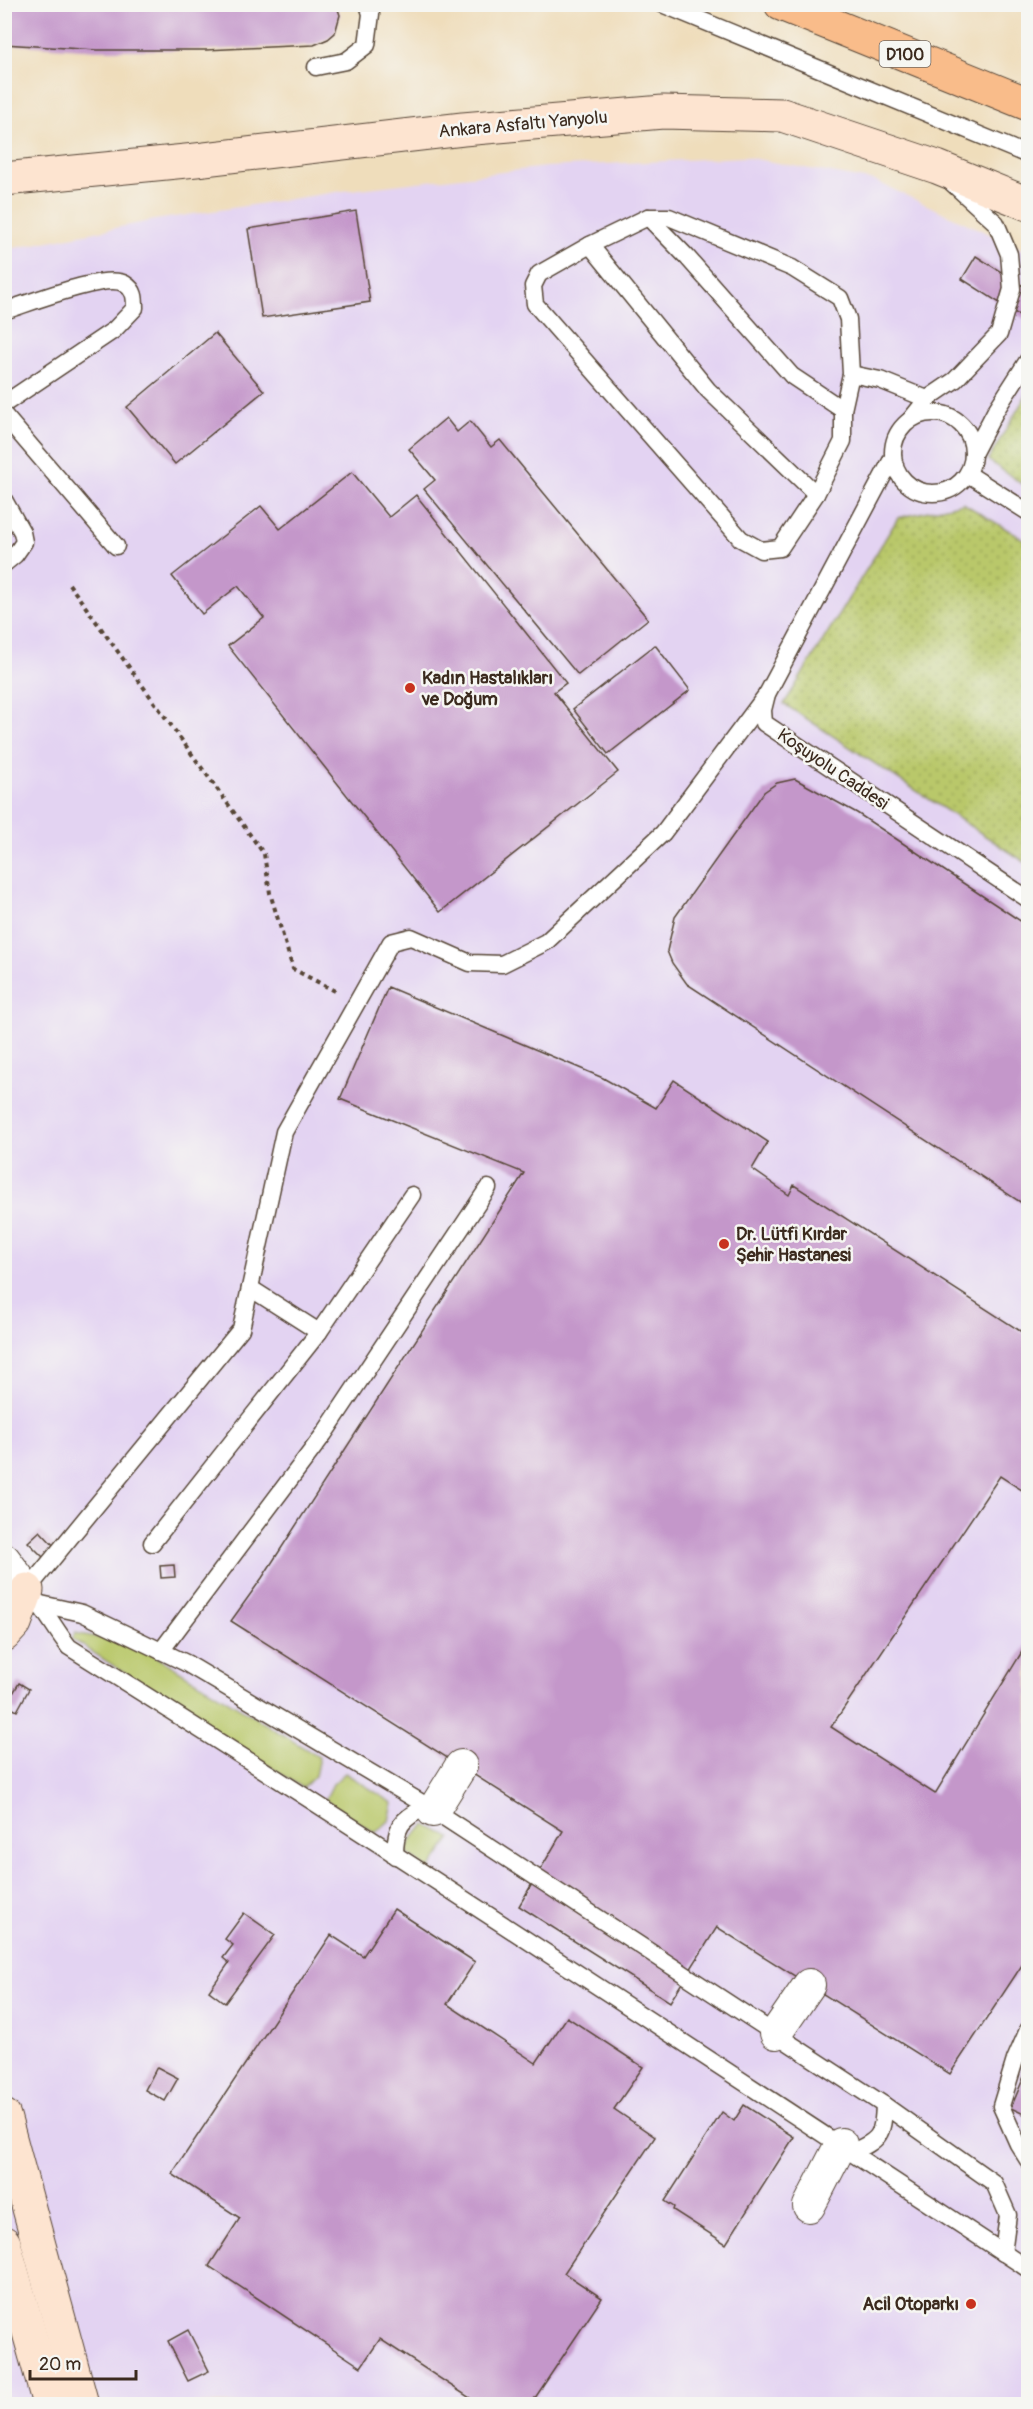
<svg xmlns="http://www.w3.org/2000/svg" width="1033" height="2409" viewBox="0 0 1033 2409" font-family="Pangolin,sans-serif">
  <defs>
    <pattern id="park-dots" width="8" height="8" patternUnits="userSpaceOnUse" patternTransform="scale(1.5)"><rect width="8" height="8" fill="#b9c86b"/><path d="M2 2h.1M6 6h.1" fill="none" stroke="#98a357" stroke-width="1.8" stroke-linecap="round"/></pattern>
  </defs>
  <rect width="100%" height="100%" fill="#f6f6f2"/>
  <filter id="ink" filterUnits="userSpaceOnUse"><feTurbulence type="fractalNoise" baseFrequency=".0167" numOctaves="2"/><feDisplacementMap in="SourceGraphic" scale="12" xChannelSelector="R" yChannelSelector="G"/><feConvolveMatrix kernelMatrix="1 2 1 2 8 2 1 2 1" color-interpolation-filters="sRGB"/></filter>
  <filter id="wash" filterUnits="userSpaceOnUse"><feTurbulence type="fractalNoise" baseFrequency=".008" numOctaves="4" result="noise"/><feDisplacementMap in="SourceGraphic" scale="24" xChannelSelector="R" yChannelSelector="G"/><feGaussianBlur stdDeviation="1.35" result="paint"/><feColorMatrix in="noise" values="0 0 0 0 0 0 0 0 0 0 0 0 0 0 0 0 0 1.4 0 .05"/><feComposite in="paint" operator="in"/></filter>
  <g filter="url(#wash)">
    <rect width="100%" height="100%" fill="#efddbb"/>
    <!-- built -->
    <polygon fill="#e3d3f2" points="745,157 875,181 1028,252 1028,2404 5,2404 5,250 155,220 343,191 546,167"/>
    <!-- grass -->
    <g fill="#b9c86b" stroke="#7a7944" stroke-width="1.5">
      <polygon points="75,1633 138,1645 319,1757 315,1776 303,1788 72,1639"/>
      <polygon points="345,1773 393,1803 389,1821 375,1833 325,1800 333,1784"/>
      <polygon points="426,1825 451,1838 429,1870 407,1853 412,1838"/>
    </g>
    <!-- park -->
    <g fill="url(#park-dots)" stroke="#7a7944" stroke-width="1.5">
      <polygon points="1028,392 1028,488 988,460"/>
      <polygon points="963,503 1028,542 1028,864 784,704 898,518"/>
    </g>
    <g id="blocks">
      <!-- building -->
      <g fill="#c497ca">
        <polygon points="4,4 336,4 340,15 335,33 328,39 314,45 206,50 97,50 4,44"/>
        <polygon points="356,211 370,302 262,318 248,229"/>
        <polygon points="976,256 1028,289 1028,321 962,279"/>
        <polygon points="215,333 264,391 175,464 127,407"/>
        <polygon points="446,418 457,432 470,421 491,447 500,440 648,619 578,675 424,489 435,480 409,449"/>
        <polygon points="352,472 389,517 416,495 566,683 554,692 618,772 440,912 228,646 264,618 238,586 202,614 172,576 261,506 280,529"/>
        <polygon points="655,645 690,690 608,754 573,709"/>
        <polygon points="795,779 857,813 1028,926 1028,1207 687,984 672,963 667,951 675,917 764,792 777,783"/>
        <polygon points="388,987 603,1078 656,1108 674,1080 768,1142 752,1169 789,1195 794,1185 1028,1336 1028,1494 1000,1476 831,1727 935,1794 1028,1642 1028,1956 950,2074 717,1927 670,2002 519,1906 563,1831 231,1621 262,1578 524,1173 340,1099"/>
        <polygon points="40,1531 55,1547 44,1558 28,1542"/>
        <polygon points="174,1565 175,1577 161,1578 160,1566"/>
        <polygon points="19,1683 29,1689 17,1711 6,1705"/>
        <polygon points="394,1909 475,1962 447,2004 536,2063 567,2017 643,2067 614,2109 655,2137 564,2273 602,2298 531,2404 479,2404 380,2339 361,2367 209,2266 240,2218 172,2174 331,1935 363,1956"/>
        <polygon points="244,1913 275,1935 225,2003 209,1991 229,1963 223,1958 233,1945 225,1939"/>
        <polygon points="157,2067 178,2078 165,2101 145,2090"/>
        <polygon points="1028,2067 1028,2116 1011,2108"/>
        <polygon points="744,2105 794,2137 726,2244 673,2210 674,2207 665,2201 722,2112 734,2121"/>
        <polygon points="188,2330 209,2371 188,2381 168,2341"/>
      </g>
    </g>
  </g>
  <g filter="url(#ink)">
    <use href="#blocks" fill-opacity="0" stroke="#564536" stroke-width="1.5"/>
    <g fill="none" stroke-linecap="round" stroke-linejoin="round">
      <defs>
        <g id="lane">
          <polyline points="662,4 1028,155"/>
          <polyline points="316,67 346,61 367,45 371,14 368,4"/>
          <polyline points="648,217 687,257 792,376 843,410"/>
          <polyline points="590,245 708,390 816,494"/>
          <path d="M4,311c23,-7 103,-39 121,-27 10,6 10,14 10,24l-21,22 -110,74"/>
          <polyline points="851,374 848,319 840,298 792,268 669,217 648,217 590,245 539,274 533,286 535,304 741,539 761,550 780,548 816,494 843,441 843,410 851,374 880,380 927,399"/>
          <circle cx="933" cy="453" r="40"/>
          <polyline points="4,415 116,546"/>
          <polyline points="911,419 927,399 955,380 999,334 1012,289 1009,254 996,223 952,183"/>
          <polyline points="973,454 996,410 1028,360"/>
          <polyline points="892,459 767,694 763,710 764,723 1028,899"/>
          <polyline points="968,474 1028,512"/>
          <polyline points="4,500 22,532 24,542 15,555 4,564"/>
          <path d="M767,694l-104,139 -117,109 -44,22 -32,-1 -59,-26 -20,5 -107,190 -43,197 -214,261c17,17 27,38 42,57 323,202 641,413 959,622"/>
          <polyline points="250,1288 319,1332"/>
          <polyline points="152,1543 319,1332 412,1195"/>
          <polyline points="41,1604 82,1613 186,1663 427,1806 884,2105 994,2183 1008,2215 1003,2253"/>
          <polyline points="161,1651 324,1434 488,1188"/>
          <path d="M395,1856c0,-30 6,-37 32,-50"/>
          <polyline points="1028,2030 1015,2060 1001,2106 1018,2144 1028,2160"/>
          <path d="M852,2152c28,-12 31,-17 32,-47"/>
        </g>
        <g id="street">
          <polyline points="4,1559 27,1590"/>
          <polyline points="433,1811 461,1766"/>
          <polyline points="776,2033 809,1985"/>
          <polyline points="809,2206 841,2144"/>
        </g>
        <g id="secondary">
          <polyline points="4,179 196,160 463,129 663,112 782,115 937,167 1028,204"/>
          <polyline points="4,1635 15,1623 27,1590"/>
          <polyline points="4,2116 82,2404"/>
          <polyline points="4,2243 49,2404"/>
        </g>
        <polyline id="highway" points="781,4 1028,104"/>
      </defs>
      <!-- lane casing -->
      <use href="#lane" stroke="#564536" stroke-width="19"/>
      <!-- street casing -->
      <use href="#street" stroke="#564536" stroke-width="34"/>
      <!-- secondary casing -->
      <use href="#secondary" stroke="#564536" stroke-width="35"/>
      <!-- highway casing -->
      <use href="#highway" stroke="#564536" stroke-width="35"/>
      <!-- path -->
      <polyline stroke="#564536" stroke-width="4" stroke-dasharray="4.5 4.5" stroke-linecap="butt" points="69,584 264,854 270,893 293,969 335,991"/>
      <!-- lane -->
      <use href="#lane" stroke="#fff" stroke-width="16"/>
      <!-- street -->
      <use href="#street" stroke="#fff" stroke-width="32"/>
      <!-- secondary -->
      <use href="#secondary" stroke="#fde4d0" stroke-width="33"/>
      <!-- highway -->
      <use href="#highway" stroke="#f9bc8a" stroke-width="33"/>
    </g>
  </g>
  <!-- markers -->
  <g fill="#c8321e" stroke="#f6f6f2" stroke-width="2">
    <circle cx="410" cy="688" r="6"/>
    <circle cx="724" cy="1244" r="6"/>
    <circle cx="971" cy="2304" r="6"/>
  </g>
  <g text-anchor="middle" stroke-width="5" stroke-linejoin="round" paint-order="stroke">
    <!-- shield labels -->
    <rect fill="#f6f6f2" stroke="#73675e" stroke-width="1.5" x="879.5" y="41" width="51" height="26" rx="4.5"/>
    <g font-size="16" font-weight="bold" fill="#3b2a1e">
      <text x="905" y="60">D100</text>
    </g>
    <!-- street labels -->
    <g font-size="18" fill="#3b2a1e" stroke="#f6f6f2">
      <text transform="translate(523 124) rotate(-5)" y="6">Ankara Asfaltı Yanyolu</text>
      <text transform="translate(833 769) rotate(34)" y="6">Koşuyolu Caddesi</text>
    </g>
    <!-- poi labels -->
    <g font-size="18" font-weight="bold" fill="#3b2a1e" stroke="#f6f6f2" text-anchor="start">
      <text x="422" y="684">Kadın Hastalıkları<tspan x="422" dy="21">ve Doğum</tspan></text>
      <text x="736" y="1240">Dr. Lütfi Kırdar<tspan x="736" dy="21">Şehir Hastanesi</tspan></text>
      <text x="959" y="2310" text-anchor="end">Acil Otoparkı</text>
    </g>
  </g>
  <!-- margin -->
  <rect width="1033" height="2409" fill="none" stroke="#f6f6f2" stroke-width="24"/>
  <!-- scale -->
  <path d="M30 2370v9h106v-9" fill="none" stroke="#3b2a1e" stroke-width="3"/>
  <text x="39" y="2370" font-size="18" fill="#3b2a1e" stroke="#f6f6f2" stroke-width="4.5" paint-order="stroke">20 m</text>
</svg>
